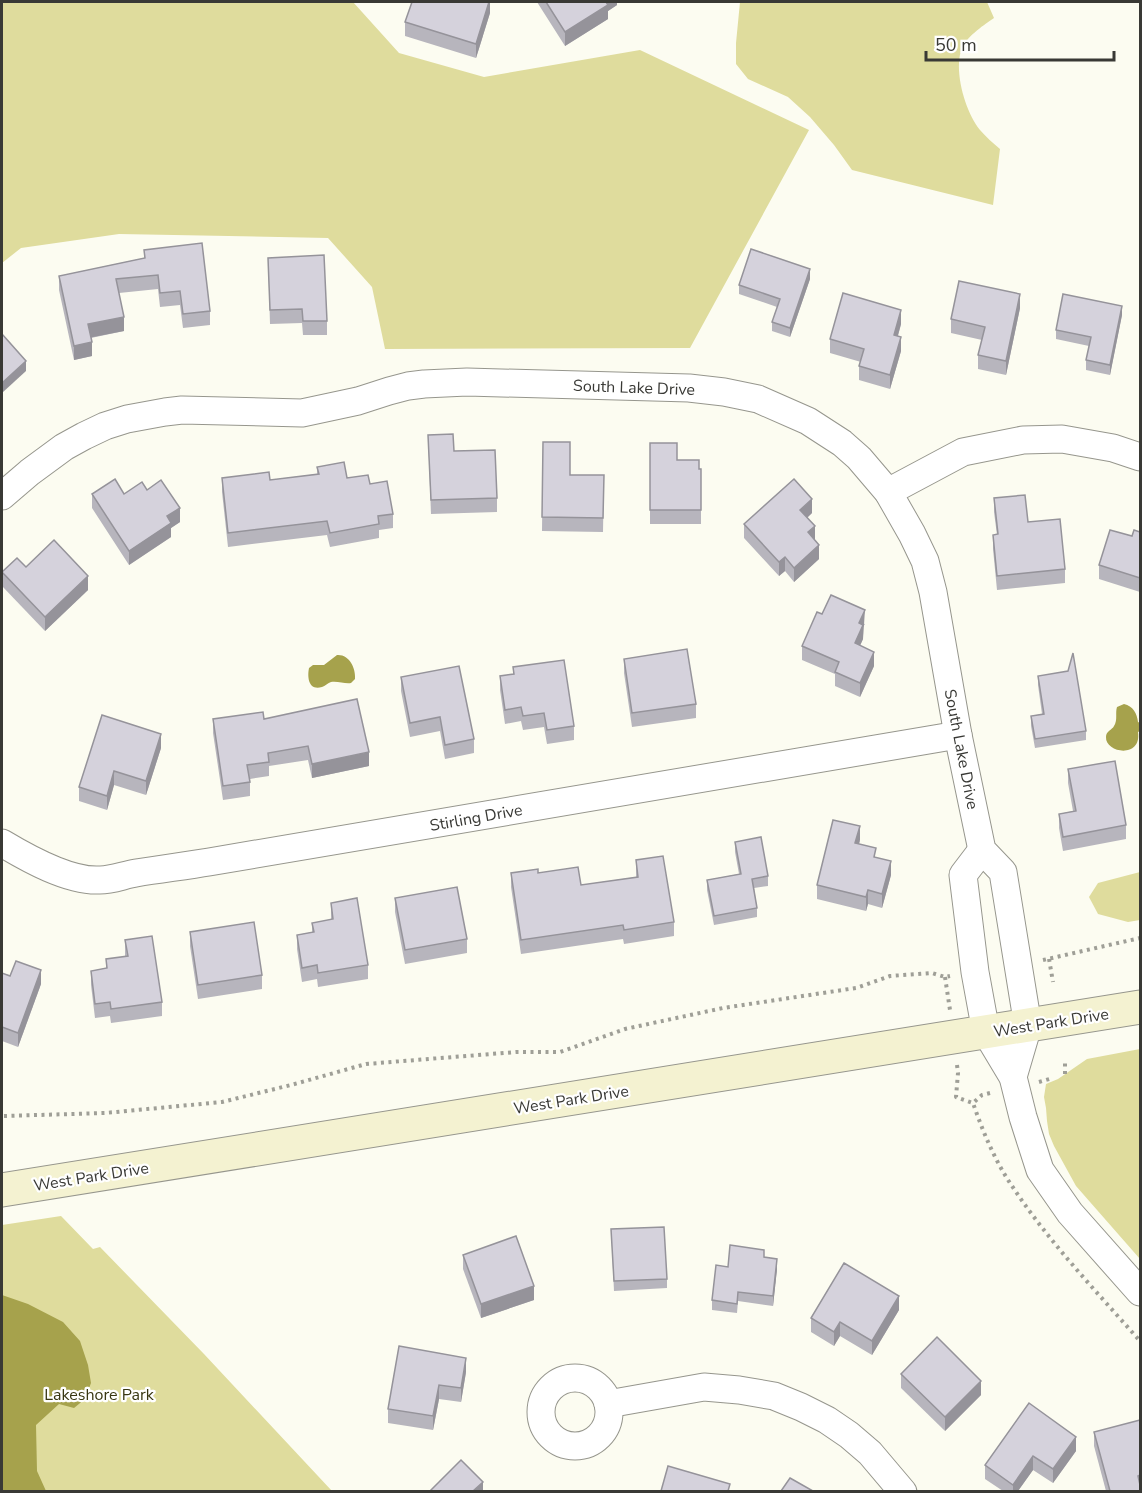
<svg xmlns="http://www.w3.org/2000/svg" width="1142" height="1493" viewBox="0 0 1142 1493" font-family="'Nunito Sans',sans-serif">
  <rect width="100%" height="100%" fill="#fcfcf1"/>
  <!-- green -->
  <g fill="#dfdc9d">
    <polygon points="2,2 353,2 399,53 484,77 640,50 809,130 690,348 385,349 372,287 328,238 119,234 21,248 2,263"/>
    <path d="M740,2h247l7,16c-9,6 -26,18 -31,28 -11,21 2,66 17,84 6,7 13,13 20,19l-7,56 -141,-35 -18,-25 -24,-28 -22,-20 -40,-18 -12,-15v-21z"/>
    <polygon points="1140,872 1140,920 1128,922 1098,914 1089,897 1098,883"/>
    <polygon points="1140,1049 1140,1259 1076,1186 1054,1146 1049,1134 1047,1121 1046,1108 1044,1097 1046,1084 1058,1079 1087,1059"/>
    <polygon points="61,1216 93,1249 100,1247 204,1354 332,1491 2,1492 2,1225"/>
  </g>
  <!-- water -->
  <g fill="#a6a24c">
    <path d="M337,655c12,-1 19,13 18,24l-4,4c-6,1 -13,-2 -20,-1 -3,1 -6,4 -9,5 -13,4 -15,-9 -13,-19l4,-3h11z"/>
    <path d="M1124,704c9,2 13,9 14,18l2,1v8l-2,1c4,27 -33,21 -32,5 0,-6 6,-7 8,-11 4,-6 1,-13 3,-19z"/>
    <polygon points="2,1295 28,1304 63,1322 80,1341 88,1365 91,1383 85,1399 74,1408 59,1404 36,1425 37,1471 46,1491 2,1491"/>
  </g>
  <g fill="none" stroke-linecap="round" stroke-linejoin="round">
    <defs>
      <g id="street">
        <polyline points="888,492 963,452 1023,440 1062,439 1113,448 1140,457"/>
        <polyline points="2,496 30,472 64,447 84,436 105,426 127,419 165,412 182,410 302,413 358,401 389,391 408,386 424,384 467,382 689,388 724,392 758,399 808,421 842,443 859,458 888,492 912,534 925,561 933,592 958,735 982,850 1003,872 1028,1026 1013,1077"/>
        <path d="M2,843c25,15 67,39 98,37 12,0 24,-5 36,-7 24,-4 49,-7 73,-11l749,-127"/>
        <polyline points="982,850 963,875 975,972 986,1032 1013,1077 1023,1117 1040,1170 1070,1213 1140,1292"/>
        <circle cx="575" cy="1412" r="34"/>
        <polyline points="608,1404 704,1387 739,1390 774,1396 801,1407 827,1420 849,1435 870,1453 903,1492"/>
      </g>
      <polyline id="secondary" points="2,1190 1140,1007"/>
    </defs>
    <!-- street casing -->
    <use href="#street" stroke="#96968d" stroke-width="29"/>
    <!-- secondary casing -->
    <use href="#secondary" stroke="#96968d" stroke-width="35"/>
    <!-- path -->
    <g stroke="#9f9f97" stroke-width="4" stroke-dasharray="3 4.5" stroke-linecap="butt">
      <polyline points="1049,959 1053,982"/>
      <polyline points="1043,960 1140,938"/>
      <polyline points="945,977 950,1010"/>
      <polyline points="957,1065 958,1073 956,1097 973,1103"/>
      <polyline points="1065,1074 1065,1059"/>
      <polyline points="1039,1082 1053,1078"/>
      <path d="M990,1093l-8,2 -9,8c10,29 22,58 39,83 37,56 84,105 128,155"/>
      <polyline points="4,1116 105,1113 222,1102 291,1085 366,1064 516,1052 560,1052 625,1029 723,1008 856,988 890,976 932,973 945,977 950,976"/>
    </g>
    <!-- street -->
    <use href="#street" stroke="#fff" stroke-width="27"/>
    <!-- secondary -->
    <use href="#secondary" stroke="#f4f2d1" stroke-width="33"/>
  </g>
  <!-- wall -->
  <g fill="#b7b5bd">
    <polygon points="490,2 490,13 476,58 405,36 405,22"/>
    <polygon points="537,2 617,2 617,5 608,11 608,19 565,46"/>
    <polygon points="144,250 210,311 210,325 183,328 180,305 160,307 158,289 119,293 124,331 91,338 92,356 74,360 59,290 59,276 144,258"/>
    <polygon points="268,258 327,321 327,335 303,335 302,323 270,324"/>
    <polygon points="810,279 790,337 772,331 772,322 777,307 739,294 739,285"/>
    <polygon points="1020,308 1006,375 978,369 978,355 982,340 951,333 951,319"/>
    <polygon points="1122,315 1110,375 1086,370 1086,360 1089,346 1056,339 1056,330"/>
    <polygon points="901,324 898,336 901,351 890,389 859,380 859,366 861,362 830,353 830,339"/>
    <polygon points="428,435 454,451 497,498 497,512 431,514"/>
    <polygon points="543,442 570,475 604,475 603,532 542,531"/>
    <polygon points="650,443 677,460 701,469 701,524 650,524"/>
    <polygon points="317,467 347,478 370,484 393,514 393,528 379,530 379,538 330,547 327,535 228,547 222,492 222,478 270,480 317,474"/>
    <polygon points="147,490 180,522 171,528 171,537 129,565 92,508 92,494 124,494"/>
    <polygon points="994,498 1028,522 1065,569 1065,583 997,590 993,549 993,535 997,535 994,512"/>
    <polygon points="812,513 807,518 815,540 819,559 794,582 785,571 779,576 744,538 744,524"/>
    <polygon points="1140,532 1140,592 1099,579 1099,565 1132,536"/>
    <polygon points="26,567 88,590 45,631 2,586 2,572"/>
    <polygon points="822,614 865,624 863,627 863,639 860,645 874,666 860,697 835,686 835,674 802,660 802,646"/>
    <polygon points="624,659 696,704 696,718 632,727 624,673"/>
    <polygon points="513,667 574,726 574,740 547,744 544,727 523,730 521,721 505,724 500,690 500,676 513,674"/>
    <polygon points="1038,676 1086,731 1086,740 1035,748 1031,726 1031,716 1042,714 1038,685"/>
    <polygon points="401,677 474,739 474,753 445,759 440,731 410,737 401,691"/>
    <polygon points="213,719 264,719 369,766 312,778 308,760 269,766 269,776 250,779 250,796 223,800 213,733"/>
    <polygon points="161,748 146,795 114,785 107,810 79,801 79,787"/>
    <polygon points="1068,769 1126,825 1126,839 1063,851 1059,828 1059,814 1073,811 1068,783"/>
    <polygon points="860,840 859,844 876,858 891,875 882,908 868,904 866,911 817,899 817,885"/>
    <polygon points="735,842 768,876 768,886 754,888 757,908 757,917 714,925 707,890 707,880 739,874 735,852"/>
    <polygon points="636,860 674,922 674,936 624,944 623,939 521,954 511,887 511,873 538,873 581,885 636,877"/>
    <polygon points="395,898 467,939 467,953 405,964 395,912"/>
    <polygon points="331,903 368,965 368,979 318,987 317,979 302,982 297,949 297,935 312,932 312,923 331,920"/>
    <polygon points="190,932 262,975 262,989 198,999 190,946"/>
    <polygon points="125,940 162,1002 162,1016 111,1023 110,1016 95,1018 91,985 91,971 106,968 106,959 125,957"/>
    <polygon points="2,973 41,984 18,1047 2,1041"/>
    <polygon points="611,1229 667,1279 667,1288 614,1291"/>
    <polygon points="463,1255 534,1300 481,1318 463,1269"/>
    <polygon points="764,1257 777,1269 773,1306 738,1301 737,1313 712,1310 712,1300 728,1267"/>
    <polygon points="899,1310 872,1355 840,1336 834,1346 811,1332 811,1318"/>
    <polygon points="466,1372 461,1402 439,1399 433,1430 388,1423 388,1409"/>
    <polygon points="901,1374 981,1395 945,1431 901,1388"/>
    <polygon points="1029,1403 1076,1451 1053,1483 1033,1470 1018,1491 1003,1491 985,1479 985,1465"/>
    <polygon points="1094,1432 1140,1491 1106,1491 1094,1446"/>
  </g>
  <!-- shaded-wall -->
  <g fill="#95939a">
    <polygon points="489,2 490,2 490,13 476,58 476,44"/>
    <polygon points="604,2 617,2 617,5 608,11 608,19 565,46 565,32"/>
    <polygon points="810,269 810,279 790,337 790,328"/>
    <polygon points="1020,294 1020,308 1006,375 1006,361"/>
    <polygon points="1122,306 1122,315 1110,375 1110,365"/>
    <polygon points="901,310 901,324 894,349 894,335"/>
    <polygon points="124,317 124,331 88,338 88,324"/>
    <polygon points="901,337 901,351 890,389 890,375"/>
    <polygon points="92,342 92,356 74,360 74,346"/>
    <polygon points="26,361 26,371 2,393 2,383"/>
    <polygon points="812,499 812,513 800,524 800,510"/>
    <polygon points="180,508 180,522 171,528 171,537 129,565 129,551 167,516"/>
    <polygon points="815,526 815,540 808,532"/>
    <polygon points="819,545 819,559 794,582 794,568"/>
    <polygon points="785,557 785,571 779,576 779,562"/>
    <polygon points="88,576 88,590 45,631 45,617"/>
    <polygon points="865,610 863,639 855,657 855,643 859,623"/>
    <polygon points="874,652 874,666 860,697 860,683"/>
    <polygon points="161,734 161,748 146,795 146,781"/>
    <polygon points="369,752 369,766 312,778 312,764"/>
    <polygon points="114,771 114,785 107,810 107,796"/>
    <polygon points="860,826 860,840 855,857 855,843"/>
    <polygon points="891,861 891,875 882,908 882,894"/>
    <polygon points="868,890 868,904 866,911 866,897"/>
    <polygon points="41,970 41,984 18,1047 18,1033"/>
    <polygon points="777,1259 777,1269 773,1306 773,1296"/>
    <polygon points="534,1286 534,1300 481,1318 481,1304"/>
    <polygon points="899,1296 899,1310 872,1355 872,1341"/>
    <polygon points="840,1322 840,1336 834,1346 834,1332"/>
    <polygon points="466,1358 466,1372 461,1402 461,1388"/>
    <polygon points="981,1381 981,1395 945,1431 945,1417"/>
    <polygon points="439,1385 439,1399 433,1430 433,1416"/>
    <polygon points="1076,1437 1076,1451 1053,1483 1053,1469"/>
    <polygon points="1033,1456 1033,1470 1018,1491 1013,1491 1013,1485"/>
    <polygon points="483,1482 483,1491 473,1491"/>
  </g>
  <!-- building -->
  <g fill="#d5d2dc" stroke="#95939a" stroke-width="1.5">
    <polygon points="412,2 489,2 476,44 405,22"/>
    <polygon points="546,2 606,2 608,5 565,32"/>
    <polygon points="202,243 210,311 183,314 180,291 160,293 158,275 116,279 124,317 88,324 92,342 74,346 59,276 145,258 144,250"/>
    <polygon points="751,249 810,269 790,328 772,322 780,299 739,285"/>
    <polygon points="324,255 327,321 303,321 302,309 270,310 268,258"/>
    <polygon points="959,281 1020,294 1006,361 978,355 985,327 951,319"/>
    <polygon points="843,293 901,310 894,335 901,337 890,375 859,366 864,349 830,339"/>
    <polygon points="1063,294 1122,306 1110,365 1086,360 1091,337 1056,330"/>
    <polygon points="2,334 26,361 2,383"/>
    <polygon points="453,434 454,451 495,450 497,498 431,500 428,435"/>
    <polygon points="543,442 570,442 570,475 604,475 603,518 542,517"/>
    <polygon points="650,443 677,443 677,460 699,460 699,469 701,469 701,510 650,510"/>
    <polygon points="344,462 347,478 368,475 370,484 387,481 393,514 378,516 379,524 330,533 327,521 228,533 222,478 269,472 270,480 319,474 317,467"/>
    <polygon points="115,479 124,494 142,482 147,490 161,480 180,508 167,516 171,523 129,551 92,494"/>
    <polygon points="794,479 812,499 800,510 815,526 808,532 819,545 794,568 785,557 779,562 744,524"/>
    <polygon points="1025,495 1028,522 1060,519 1065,569 997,576 993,535 998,534 994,498"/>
    <polygon points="1110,530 1132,536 1134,530 1140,532 1140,578 1099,565"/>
    <polygon points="54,540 88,576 45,617 2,572 17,558 26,567"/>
    <polygon points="831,595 865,610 859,623 863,625 855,643 874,652 860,683 835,672 839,662 802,646 817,612 822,614"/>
    <polygon points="687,649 696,704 632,713 624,659"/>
    <polygon points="1073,653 1086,731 1035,739 1031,716 1044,714 1038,676 1068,671"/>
    <polygon points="564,660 574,726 547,730 544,713 523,716 521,707 505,710 500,676 514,674 513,667"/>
    <polygon points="459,666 474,739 445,745 440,717 410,723 401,677"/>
    <polygon points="357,699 369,752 312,764 308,746 268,753 269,762 247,765 250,782 223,786 213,719 263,712 264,719"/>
    <polygon points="102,715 161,734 146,781 114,771 107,796 79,787"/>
    <polygon points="1115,761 1126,825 1063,837 1059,814 1076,811 1068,769"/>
    <polygon points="833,820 860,826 855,843 876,848 874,857 891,861 882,894 868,890 866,897 817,885"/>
    <polygon points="761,837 768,876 752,879 757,908 714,916 707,880 741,874 735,842"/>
    <polygon points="663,856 674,922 624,930 623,925 521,940 511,873 538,869 538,873 578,867 581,885 638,877 636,860"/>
    <polygon points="457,887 467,939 405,950 395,898"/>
    <polygon points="357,898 368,965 318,973 317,965 302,968 297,935 314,932 312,923 333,919 331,903"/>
    <polygon points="254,922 262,975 198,985 190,932"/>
    <polygon points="152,936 162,1002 111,1009 110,1002 95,1004 91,971 107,968 106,959 128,956 125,940"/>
    <polygon points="16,961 41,970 18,1033 2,1027 2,973 10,976"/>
    <polygon points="664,1227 667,1279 614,1281 611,1229"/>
    <polygon points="516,1236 534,1286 481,1304 463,1255"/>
    <polygon points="730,1245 764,1250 764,1257 777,1259 773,1296 738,1292 737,1304 712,1300 716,1265 728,1267"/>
    <polygon points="844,1263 899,1296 872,1341 840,1322 834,1332 811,1318"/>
    <polygon points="937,1337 981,1381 945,1417 901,1374"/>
    <polygon points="399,1346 466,1358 461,1388 439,1385 433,1416 388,1409"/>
    <polygon points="1029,1403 1076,1437 1053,1469 1033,1456 1013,1485 985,1465"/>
    <polygon points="1140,1420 1140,1475 1138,1476 1140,1485 1140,1491 1110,1491 1094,1432"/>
    <polygon points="461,1460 483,1482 473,1491 430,1491"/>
    <polygon points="668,1466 730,1484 728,1491 661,1491"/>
    <polygon points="790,1478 813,1491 781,1491"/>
  </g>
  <g text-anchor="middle" stroke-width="4.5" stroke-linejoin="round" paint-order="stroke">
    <!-- street labels -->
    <g font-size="16" fill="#393935" stroke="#fff">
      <text transform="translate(634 387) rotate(2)" y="6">South Lake Drive</text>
      <text transform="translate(962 749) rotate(79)" y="6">South Lake Drive</text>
      <text transform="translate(476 817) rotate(-10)" y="6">Stirling Drive</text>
      <text transform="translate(1051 1022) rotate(-9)" y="6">West Park Drive</text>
      <text transform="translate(571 1099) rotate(-9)" y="6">West Park Drive</text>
      <text transform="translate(91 1176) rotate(-9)" y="6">West Park Drive</text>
    </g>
    <!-- park labels -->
    <g font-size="16" fill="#383611" stroke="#fff">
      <text x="99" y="1400">Lakeshore Park</text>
    </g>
  </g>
  <!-- border -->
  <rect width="1142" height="1493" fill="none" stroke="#393935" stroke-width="6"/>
  <!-- scale -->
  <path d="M926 51v9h188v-9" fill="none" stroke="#393935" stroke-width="3"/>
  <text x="935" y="51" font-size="18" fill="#393935" stroke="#ffffff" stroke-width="4.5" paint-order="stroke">50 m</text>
</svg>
